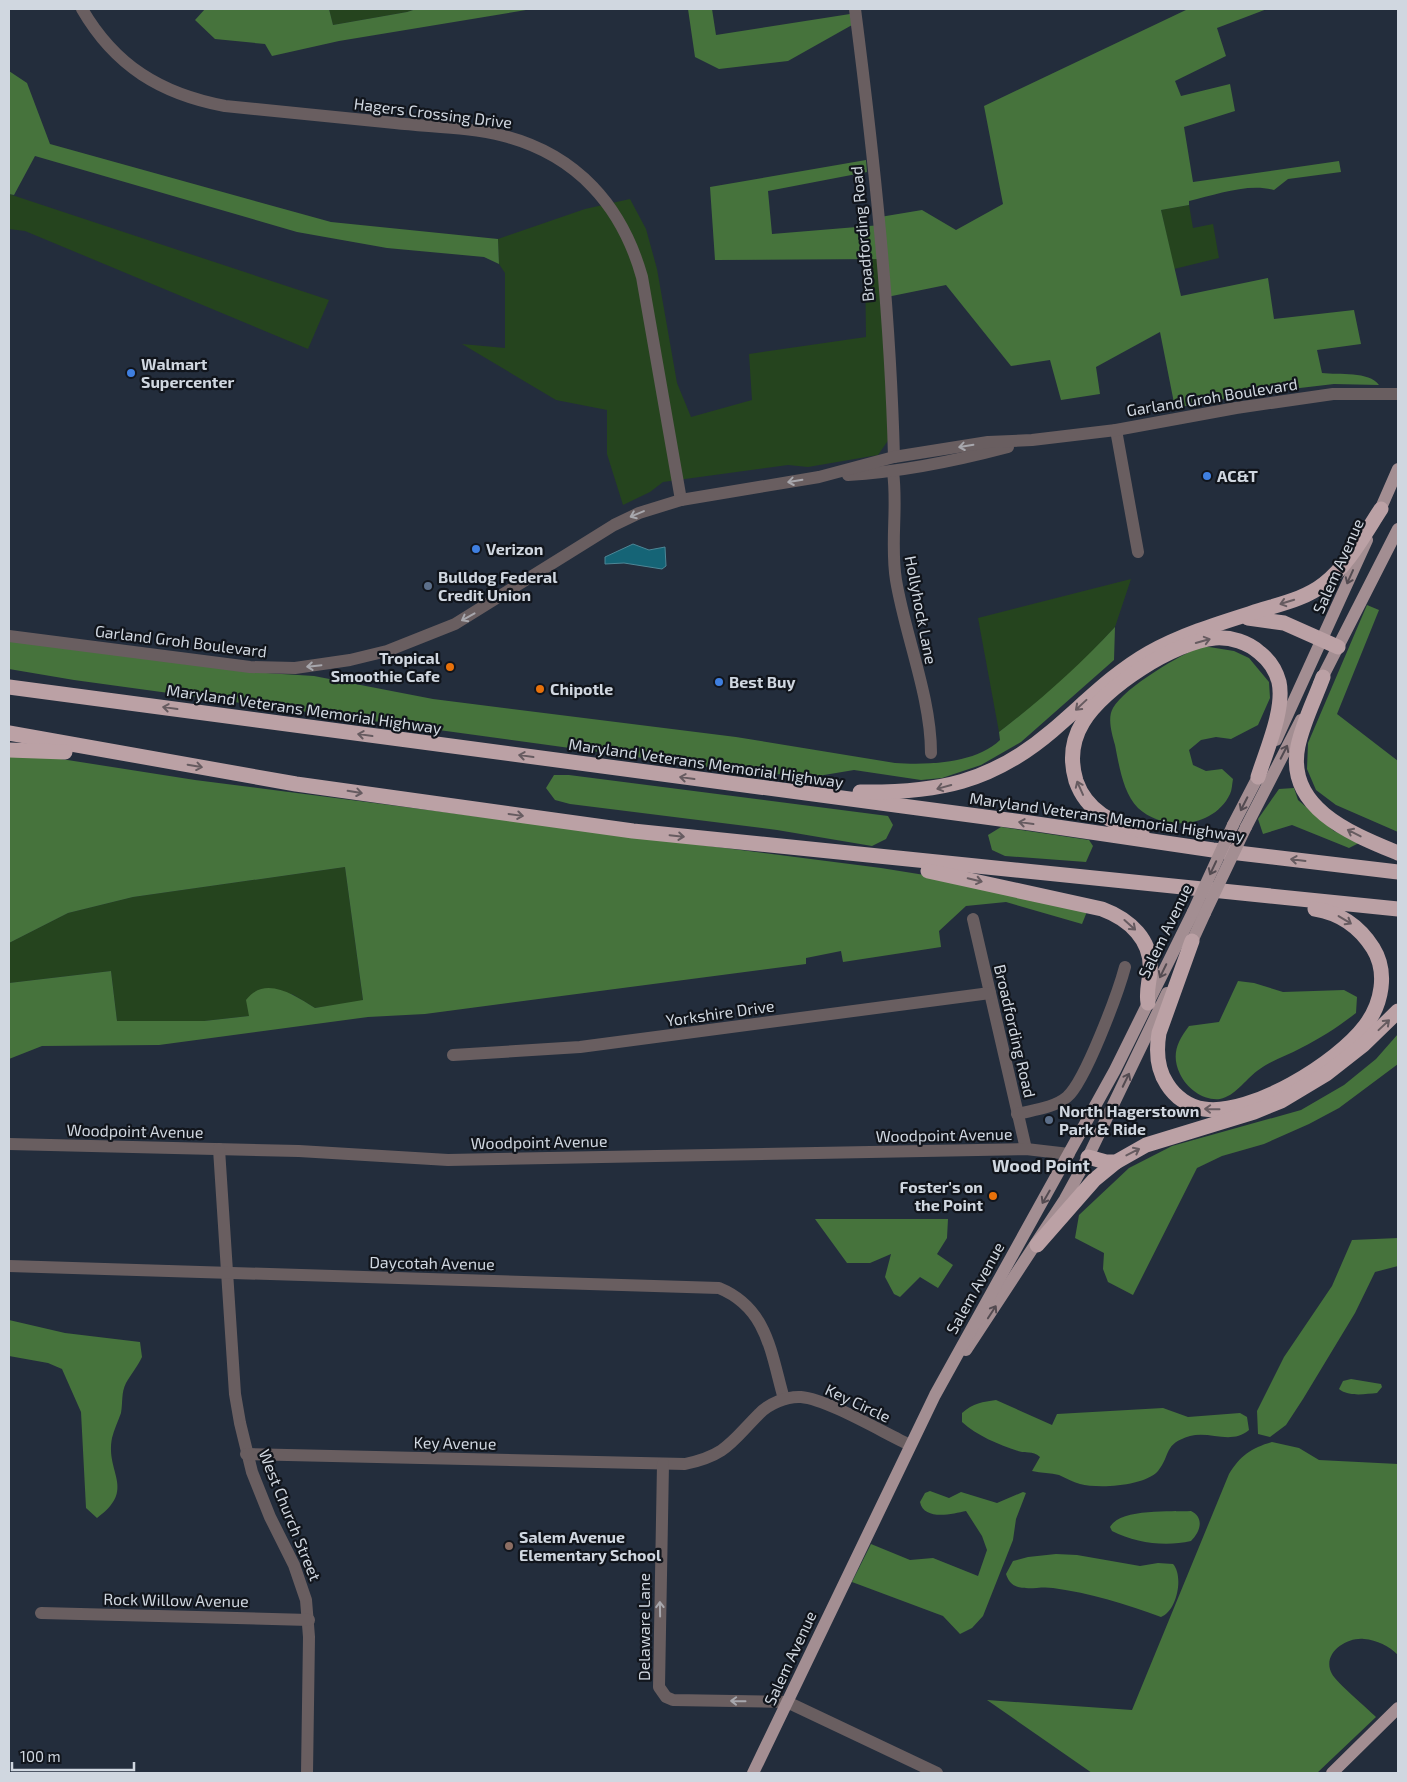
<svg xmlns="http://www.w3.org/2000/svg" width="1407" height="1782" viewBox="0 0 1407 1782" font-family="'Exo 2',sans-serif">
  <rect width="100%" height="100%" fill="#232d3c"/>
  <!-- green -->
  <g fill="#25441e">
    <polygon points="329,9 416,9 407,12 333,25"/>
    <polygon points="9,194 329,300 308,349 25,231 9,229"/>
    <polygon points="630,199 646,229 657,269 677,383 691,417 752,400 749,354 866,337 865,259 883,259 896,429 878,455 808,467 788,465 663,482 650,492 623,505 607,454 607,410 556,400 462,344 505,348 505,273 499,264 498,239 585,209"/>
    <polygon points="1189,205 1193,228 1213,224 1219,258 1174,269 1161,210"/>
    <polygon points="1131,579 1115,627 1076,669 1038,702 999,732 978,618"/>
    <polygon points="345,867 363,1001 315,1008 292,994 249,1016 204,1021 117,1021 111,971 9,983 9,943 68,913 133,897"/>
  </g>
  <!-- forest -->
  <g fill="#46733c">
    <polygon points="205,9 329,9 333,25 407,12 416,9 532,9 339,41 272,56 265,44 215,39 195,20"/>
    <polygon points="688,9 712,9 716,35 850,14 852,25 788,61 719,69 695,57"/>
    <path d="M1188,9h79l-50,19 9,28 -51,25 6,15 49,-12 5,27 -51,16 9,55 146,-21 2,11 -53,7 -14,11c-27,-7 -58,5 -85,11v4l-28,5 20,86 87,-18 6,41 80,-9 7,34 -44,6 5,23c17,2 47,-2 57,12l-45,-1 -76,9 -83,15 -15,-76 -64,35 4,27 -39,6 -11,-40 -39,6 -65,-81 -59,12 -4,-38 -168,1 -5,-73 156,-27 1,12 -99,19 4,43 109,-9 -1,-8 42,-7 34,20 47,-26 -19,-98z"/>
    <polygon points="9,71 27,83 50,144 331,222 498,239 499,264 484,257 387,248 297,232 35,156 14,195 9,194"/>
    <polygon points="1367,605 1379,610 1337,714 1398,761 1398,832 1336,805 1316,790 1307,769 1308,743"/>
    <path d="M1115,627l-1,33 -93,82 -40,23 -39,13 -21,2 -67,-10 -42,7 -82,-7 -656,-90 -65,-11v-29l257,33 48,3 119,23 303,38 159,26c32,2 80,1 105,-23l-1,-8c44,-34 78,-64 116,-105z"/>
    <path d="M1203,646l31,5 15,7 20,24 1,16 -12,27 -27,14 -15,-2 -15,3 -12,10 4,15 13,6 16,-2 11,10c-1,5 -1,11 -3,15 -16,34 -66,38 -92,14 -15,-15 -19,-43 -23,-63 -3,-11 -8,-27 -2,-37 12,-21 68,-54 90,-62z"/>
    <path d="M42,756l153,24 686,88 81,13 126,28 -6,15 -76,-22 -40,4 -27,25 2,16 -98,15 -2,-11 -35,7v6l-381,50 -57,3 -209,28 -117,1 -33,13v-76l102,-12 6,50h87l45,-5 -3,-16c19,-25 48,-5 69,8l48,-8 -18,-133 -212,30 -65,16 -59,30v-186z"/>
    <polygon points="554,775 569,775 888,816 893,825 886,839 872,846 777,830 570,804 555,800 546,788"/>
    <polygon points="1294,788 1298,800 1334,831 1359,843 1349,848 1292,825 1263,834 1258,819 1279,789"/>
    <polygon points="1001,827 1089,840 1093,846 1086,862 1005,856 992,850 988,835"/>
    <path d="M1238,981l16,2 29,9 61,-2 13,7 -1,16c-18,14 -35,25 -55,35 -15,8 -31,13 -44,23 -12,9 -22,25 -37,28 -16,2 -33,-10 -40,-25 -9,-19 -3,-32 9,-48l30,-4z"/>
    <polygon points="1398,1034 1398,1064 1339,1108 1309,1124 1264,1144 1222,1156 1197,1168 1133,1295 1108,1282 1103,1269 1104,1253 1075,1238 1079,1215 1129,1168 1172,1146 1301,1110 1344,1085 1376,1059"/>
    <polygon points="815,1219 948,1219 947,1238 937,1254 953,1265 938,1288 920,1277 900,1297 894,1294 885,1277 891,1254 870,1263 847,1263"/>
    <polygon points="1398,1238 1398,1266 1375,1272 1355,1313 1303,1399 1286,1425 1270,1437 1258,1434 1257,1411 1284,1357 1332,1286 1352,1240"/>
    <path d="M9,1320l56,13 75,9 2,15c-4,9 -11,17 -16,26 -5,10 -3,19 -5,30 -3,8 -7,17 -9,25 -7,35 25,51 -15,80l-11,-10 -5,-96 -19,-43 -14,-6 -39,-7z"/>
    <path d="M1351,1379l30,5 1,3 -5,6c-12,1 -28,4 -38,-4l4,-8z"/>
    <path d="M996,1400l56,25 5,-11 106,-6 25,9 52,-4 7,4 2,13c-18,15 -38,1 -59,6 -27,8 -19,19 -32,35 -13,15 -59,18 -78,13 -7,-2 -14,-6 -21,-9 -8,-2 -18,-2 -27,-4l8,-14c-8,-7 -14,-3 -22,-6 -19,-6 -42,-16 -56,-29v-9c11,-10 21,-11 34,-13z"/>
    <path d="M1272,1442l27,6 20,12 79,4v191c-9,-9 -21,-15 -34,-16 -18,-2 -43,15 -32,35 4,8 36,35 44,43l-59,56h-225l-105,-73 145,10 97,-236c11,-18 22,-26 43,-32z"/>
    <path d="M930,1491l19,7 12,-6 36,11 26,-11 3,1 -10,26 -3,21 -30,76 -11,12 -12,6 -17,-18 -91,-34 19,-38 39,16 23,-2 45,18 9,-26 -5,-14 -16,-25c-14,3 -42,10 -46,-9l5,-9z"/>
    <path d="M1191,1511c14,7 9,21 0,30 -26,6 -55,2 -79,-10l-2,-4c10,-19 62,-15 81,-16z"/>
    <path d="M1056,1554l21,1 63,11 18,-3 15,1c11,12 4,47 -12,53 -35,-13 -71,-24 -108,-29 -12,-2 -23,2 -35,-1 -7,-2 -10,-7 -12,-13l7,-13 15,-4z"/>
  </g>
  <!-- water -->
  <polygon fill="#156476" stroke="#4d8696" points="633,544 649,550 665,547 666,566 662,569 624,563 605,564 605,557"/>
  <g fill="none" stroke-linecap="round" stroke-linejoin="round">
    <!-- minor -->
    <g stroke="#695e60" stroke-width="12">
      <path d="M82,9c33,57 79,85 143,97 57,6 113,11 170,17 36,4 74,4 109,13 73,19 118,70 138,141l39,223"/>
      <path d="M855,9c19,148 35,298 39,448"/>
      <polyline points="1116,430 1138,552"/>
      <path d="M893,472c5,36 -3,72 3,108 9,55 35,117 35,173"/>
      <path d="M848,475c55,-3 107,-14 160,-28"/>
      <polyline points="9,636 250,667 295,668 350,660 387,651 455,624 614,525 639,513 681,500 819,477 894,457 988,442 1032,440 1116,430 1236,408 1333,394 1398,394"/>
      <polyline points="973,919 1026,1149"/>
      <polyline points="453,1055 580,1047 990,993"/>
      <path d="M1017,1114c16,-4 37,-6 50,-17 18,-15 51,-104 58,-130"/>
      <polyline points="9,1144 299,1151 448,1160 1026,1149 1069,1154"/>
      <polyline points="219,1149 235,1394 240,1423 252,1472 270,1517 294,1565 306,1600 309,1637 307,1773"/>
      <path d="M9,1266l710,22c49,20 52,66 65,111"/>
      <path d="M246,1454l439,10c42,-9 46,-22 74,-50 9,-10 28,-18 42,-17 26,2 83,36 109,48"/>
      <polyline points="663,1464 659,1687 666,1697 673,1700 787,1702 937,1773"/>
      <polyline points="41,1613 309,1620"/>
    </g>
    <!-- major -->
    <g stroke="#a38e92" stroke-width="12">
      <polyline points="1377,517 1398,469"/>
      <polyline points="1319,684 1398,529"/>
      <polyline points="1276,740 1367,540"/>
      <polyline points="1233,825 1262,769"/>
      <polyline points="1246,827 1301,720"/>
      <polyline points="1189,948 1205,913"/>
      <polyline points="966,1350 1065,1199 1088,1157 1167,993"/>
      <polyline points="753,1773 935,1395 1115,1070 1193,912"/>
      <polyline points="1332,1773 1398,1708"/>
    </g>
    <!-- highway -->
    <g stroke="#bba1a5" stroke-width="15">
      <polyline points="1248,618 1284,623 1338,647"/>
      <path d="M1323,677c-8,22 -20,45 -25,69 -13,62 54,88 100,107"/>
      <polyline points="9,687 1030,823 1213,850 1398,872"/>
      <polyline points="9,733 296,784 633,831 1398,909"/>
      <polyline points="9,750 65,752"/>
      <path d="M860,792c77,1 131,-9 192,-61 32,-27 60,-57 97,-78 34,-19 71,-30 109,-42 22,-7 47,-12 66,-27 24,-19 40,-49 57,-75"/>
      <path d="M1142,831c-30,-8 -55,-19 -66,-50 -6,-20 -4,-41 7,-59 21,-35 91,-80 132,-84 16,-1 33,4 45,15 9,7 16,18 19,29 6,27 -13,69 -21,95"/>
      <path d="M928,871l174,38c27,10 51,31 48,63 -1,12 -4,20 -2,31"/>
      <path d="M1192,941l-33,92c-3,18 -2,36 8,51 8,13 22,23 37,25 47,7 133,-46 161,-83 17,-22 23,-54 8,-78 -14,-22 -33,-35 -58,-39"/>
      <polyline points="1088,1157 1106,1162 1116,1162 1146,1145 1254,1112 1281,1101 1326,1074 1363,1045 1398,1011"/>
      <polyline points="1037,1245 1094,1180 1116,1162"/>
    </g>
    <!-- major-bridge -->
    <g stroke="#a38e92" stroke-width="12">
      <polyline points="1193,912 1233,825"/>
      <polyline points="1205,913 1246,827"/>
    </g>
  </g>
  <!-- one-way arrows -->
  <defs><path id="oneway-shaft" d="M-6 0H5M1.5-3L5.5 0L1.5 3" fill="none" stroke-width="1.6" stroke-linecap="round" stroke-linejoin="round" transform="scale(1.25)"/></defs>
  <g stroke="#a7a7ad">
    <use href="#oneway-shaft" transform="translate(966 446) rotate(171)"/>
    <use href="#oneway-shaft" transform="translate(795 481) rotate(171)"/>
    <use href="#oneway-shaft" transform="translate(637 514) rotate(157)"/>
    <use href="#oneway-shaft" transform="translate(468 617) rotate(151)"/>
    <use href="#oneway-shaft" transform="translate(314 666) rotate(174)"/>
    <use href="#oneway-shaft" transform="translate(660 1609) rotate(-91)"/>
    <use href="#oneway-shaft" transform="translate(738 1701) rotate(-179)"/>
  </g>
  <g stroke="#534b51">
    <use href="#oneway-shaft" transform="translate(1350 577) rotate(114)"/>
    <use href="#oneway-shaft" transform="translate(1284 752) rotate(-63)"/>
    <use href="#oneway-shaft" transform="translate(1244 804) rotate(117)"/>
    <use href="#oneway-shaft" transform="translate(1213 868) rotate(115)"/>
    <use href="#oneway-shaft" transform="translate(1163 971) rotate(116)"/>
    <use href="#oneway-shaft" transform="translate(1126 1080) rotate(-64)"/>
    <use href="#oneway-shaft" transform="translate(1046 1197) rotate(120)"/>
    <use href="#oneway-shaft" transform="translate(992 1312) rotate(-57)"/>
  </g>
  <g stroke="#665b60">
    <use href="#oneway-shaft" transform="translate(1287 602) rotate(163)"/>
    <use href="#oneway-shaft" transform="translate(1203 641) rotate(-16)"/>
    <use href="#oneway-shaft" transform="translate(1081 705) rotate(137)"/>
    <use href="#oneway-shaft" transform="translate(170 708) rotate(-172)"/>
    <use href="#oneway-shaft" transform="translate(365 735) rotate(-172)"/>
    <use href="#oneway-shaft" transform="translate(526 756) rotate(-172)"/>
    <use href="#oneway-shaft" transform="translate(195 766) rotate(10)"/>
    <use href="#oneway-shaft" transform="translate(687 778) rotate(-172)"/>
    <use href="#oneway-shaft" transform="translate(944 787) rotate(165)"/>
    <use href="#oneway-shaft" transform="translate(1080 788) rotate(-114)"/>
    <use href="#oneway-shaft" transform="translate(355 792) rotate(9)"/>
    <use href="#oneway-shaft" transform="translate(516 815) rotate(8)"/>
    <use href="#oneway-shaft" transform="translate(1026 823) rotate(-172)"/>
    <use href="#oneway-shaft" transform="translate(1354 833) rotate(-153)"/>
    <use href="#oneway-shaft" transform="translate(677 836) rotate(6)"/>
    <use href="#oneway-shaft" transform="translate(1298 860) rotate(-173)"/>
    <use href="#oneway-shaft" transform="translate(975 880) rotate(13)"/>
    <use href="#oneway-shaft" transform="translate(1345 920) rotate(31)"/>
    <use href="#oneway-shaft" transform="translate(1130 925) rotate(42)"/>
    <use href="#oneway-shaft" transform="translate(1384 1025) rotate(-43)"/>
    <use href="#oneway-shaft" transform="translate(1212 1109) rotate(-179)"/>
    <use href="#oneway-shaft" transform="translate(1133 1152) rotate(-27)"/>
  </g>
  <!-- markers -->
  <g fill="#3f7fe0" stroke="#11151c" stroke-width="2">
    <circle cx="131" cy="373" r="5"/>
    <circle cx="1207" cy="476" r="5"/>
    <circle cx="476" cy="549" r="5"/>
    <circle cx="719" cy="682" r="5"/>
  </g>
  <g fill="#5c6f8a" stroke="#11151c" stroke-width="2">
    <circle cx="428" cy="586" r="5"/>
    <circle cx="1049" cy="1120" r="5"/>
  </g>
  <g fill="#e8710a" stroke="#11151c" stroke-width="2">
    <circle cx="450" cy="667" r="5"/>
    <circle cx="540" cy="689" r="5"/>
    <circle cx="993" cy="1196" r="5"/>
  </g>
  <circle fill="#8d6e63" stroke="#11151c" stroke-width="2" cx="509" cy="1546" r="5"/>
  <g text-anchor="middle" stroke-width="4.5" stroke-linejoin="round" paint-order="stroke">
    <!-- street labels -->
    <g font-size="16" fill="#d0d7e0" stroke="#11151c">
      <text transform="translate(433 113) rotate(7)" y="6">Hagers Crossing Drive</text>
      <text transform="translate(862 234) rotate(-95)" y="6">Broadfording Road</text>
      <text transform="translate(1212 397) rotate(-9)" y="6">Garland Groh Boulevard</text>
      <text transform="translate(1338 566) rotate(-66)" y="6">Salem Avenue</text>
      <text transform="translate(921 610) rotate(79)" y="6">Hollyhock Lane</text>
      <text transform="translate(181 641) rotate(7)" y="6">Garland Groh Boulevard</text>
      <text transform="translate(304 709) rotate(8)" y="6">Maryland Veterans Memorial Highway</text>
      <text transform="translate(706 763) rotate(8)" y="6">Maryland Veterans Memorial Highway</text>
      <text transform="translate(1107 817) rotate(8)" y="6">Maryland Veterans Memorial Highway</text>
      <text transform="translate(1165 931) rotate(-64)" y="6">Salem Avenue</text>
      <text transform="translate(720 1013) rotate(-8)" y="6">Yorkshire Drive</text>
      <text transform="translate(1015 1031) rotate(77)" y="6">Broadfording Road</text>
      <text transform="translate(135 1131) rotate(1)" y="6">Woodpoint Avenue</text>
      <text transform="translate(944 1135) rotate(-1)" y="6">Woodpoint Avenue</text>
      <text transform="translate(539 1142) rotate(-1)" y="6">Woodpoint Avenue</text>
      <text transform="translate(432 1263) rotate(1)" y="6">Daycotah Avenue</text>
      <text transform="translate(975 1288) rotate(-61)" y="6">Salem Avenue</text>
      <text transform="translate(858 1403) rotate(25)" y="6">Key Circle</text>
      <text transform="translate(455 1443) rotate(1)" y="6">Key Avenue</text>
      <text transform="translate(290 1515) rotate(68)" y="6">West Church Street</text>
      <text transform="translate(176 1600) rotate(1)" y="6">Rock Willow Avenue</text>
      <text transform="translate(644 1627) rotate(-90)" y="6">Delaware Lane</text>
      <text transform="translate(790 1658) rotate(-65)" y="6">Salem Avenue</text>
    </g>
    <!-- poi labels -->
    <g font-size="16" font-weight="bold" fill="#d0d7e0" stroke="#11151c" text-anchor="start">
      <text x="141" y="370">Walmart<tspan x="141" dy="18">Supercenter</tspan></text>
      <text x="1217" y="482">AC&amp;T</text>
      <text x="486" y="555">Verizon</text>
      <text x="438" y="583">Bulldog Federal<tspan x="438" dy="18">Credit Union</tspan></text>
      <text x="440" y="664" text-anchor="end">Tropical<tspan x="440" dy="18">Smoothie Cafe</tspan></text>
      <text x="729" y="688">Best Buy</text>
      <text x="550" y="695">Chipotle</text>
      <text x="1059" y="1117">North Hagerstown<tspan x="1059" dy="18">Park &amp; Ride</tspan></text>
      <text x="983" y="1193" text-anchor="end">Foster's on<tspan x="983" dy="18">the Point</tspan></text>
      <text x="519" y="1543">Salem Avenue<tspan x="519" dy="18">Elementary School</tspan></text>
    </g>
    <!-- neighbourhood labels -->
    <g font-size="18" font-weight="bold" fill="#d0d7e0" stroke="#11151c">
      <text x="1041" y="1172">Wood Point</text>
    </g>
  </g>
  <!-- border -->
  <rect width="1407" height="1782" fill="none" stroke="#d0d7e0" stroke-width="20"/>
  <!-- scale -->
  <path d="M12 1762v8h122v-8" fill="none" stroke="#d0d7e0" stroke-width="2.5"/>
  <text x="20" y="1762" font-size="15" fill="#d0d7e0" stroke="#11151c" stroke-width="4" paint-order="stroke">100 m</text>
</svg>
